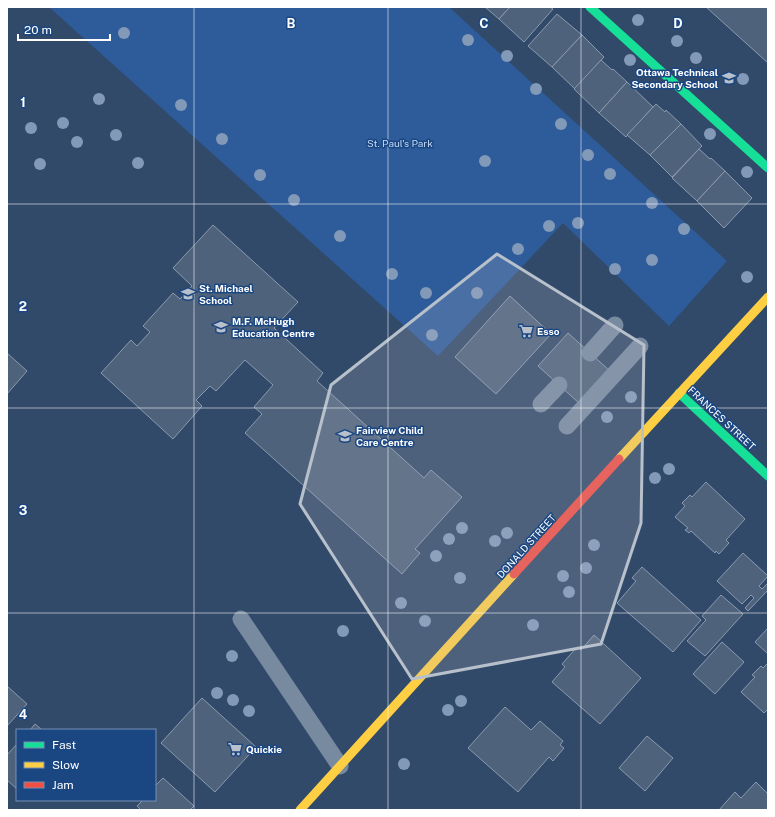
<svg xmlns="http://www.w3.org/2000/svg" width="775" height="817" viewBox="0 0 775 817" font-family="'Public Sans',sans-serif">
  <rect width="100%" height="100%" fill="#324a6a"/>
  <!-- green -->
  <polygon fill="#2e5c9a" points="49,7 449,7 727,261 669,326 563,223 438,356"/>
  <!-- building -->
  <g fill="#4e627b" stroke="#8b9aaf">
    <polygon points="485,7 510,7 499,19"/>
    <polygon points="510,7 550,7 553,9 524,42 499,19"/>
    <polygon points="706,7 768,7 768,63"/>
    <polygon points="557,14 582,35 552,67 528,46"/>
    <polygon points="582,35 604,57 575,89 552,67"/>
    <polygon points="601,60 612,70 613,69 627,82 599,113 574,89"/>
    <polygon points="627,82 653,107 626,137 599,113"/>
    <polygon points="656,104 665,112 666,110 681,124 650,155 627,135"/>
    <polygon points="681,124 702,146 672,177 650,155"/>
    <polygon points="699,149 710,159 711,158 725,171 697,201 672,178"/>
    <polygon points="725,171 752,198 724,228 697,201"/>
    <polygon points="213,225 298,302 274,328 323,373 317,381 424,478 431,470 462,497 415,549 420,553 402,574 245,433 262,414 254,407 273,385 245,360 216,391 210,386 196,400 202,406 173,439 101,373 131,340 137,346 150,332 143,326 173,293 180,299 192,286 173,268"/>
    <polygon points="510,296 551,334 496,394 455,357"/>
    <polygon points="568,333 610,371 580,404 538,366"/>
    <polygon points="7,353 27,371 7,394"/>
    <polygon points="706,482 745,519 726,540 729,543 719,554 716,551 715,553 691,531 689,533 685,530 688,528 675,517 685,506 682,503 690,495 692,497"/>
    <polygon points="743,553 768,576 759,586 762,589 768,583 768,590 748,611 745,608 754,598 751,595 742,604 717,581"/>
    <polygon points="642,567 701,620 673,652 617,603 636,581 632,578"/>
    <polygon points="721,595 743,614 705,656 687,641 706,620 702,616"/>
    <polygon points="768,628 768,654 755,642"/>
    <polygon points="594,635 641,678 600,724 552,682 565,667 562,664 577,647 581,650"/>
    <polygon points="722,642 744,662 715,694 693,674"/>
    <polygon points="768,663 768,709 764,713 741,692 755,677 752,675 761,666 763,668"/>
    <polygon points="7,686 27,704 7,726"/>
    <polygon points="202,698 256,747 215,792 161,743"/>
    <polygon points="505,707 531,730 540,721 563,741 560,745 564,748 553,761 549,757 518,792 468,748"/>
    <polygon points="35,724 42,730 30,730"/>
    <polygon points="647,736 673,758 645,791 619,768"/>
    <polygon points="17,744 17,789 7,780 7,755"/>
    <polygon points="163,778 194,806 190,810 141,810 137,806 143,800 155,800 155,786"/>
    <polygon points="756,782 768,794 768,810 719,810 735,792 741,798"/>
  </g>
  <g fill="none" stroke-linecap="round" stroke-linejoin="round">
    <!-- lane -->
    <g stroke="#788aa0" stroke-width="17">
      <polyline points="590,353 615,325"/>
      <polyline points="541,404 559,385"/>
      <polyline points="567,426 640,346"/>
      <polyline points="241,619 340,766"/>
    </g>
    <!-- fast -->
    <g stroke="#16e098" stroke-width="9">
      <polyline points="590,7 768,168"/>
      <polyline points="679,393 768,476"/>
    </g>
    <!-- slow -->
    <g stroke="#ffcf43" stroke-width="9">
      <polyline points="619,459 768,297"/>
      <polyline points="300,810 514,574"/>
    </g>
    <!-- jam -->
    <polyline stroke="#f24e42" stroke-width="9" points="514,574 619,459"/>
  </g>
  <!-- trees -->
  <g fill="#8299b8">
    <circle cx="638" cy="20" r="6"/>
    <circle cx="124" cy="33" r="6"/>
    <circle cx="468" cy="40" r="6"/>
    <circle cx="677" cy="41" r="6"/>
    <circle cx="507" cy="56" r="6"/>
    <circle cx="696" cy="58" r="6"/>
    <circle cx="630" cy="60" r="6"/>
    <circle cx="743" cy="79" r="6"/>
    <circle cx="536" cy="89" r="6"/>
    <circle cx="99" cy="99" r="6"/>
    <circle cx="181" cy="105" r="6"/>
    <circle cx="63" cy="123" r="6"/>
    <circle cx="561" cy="124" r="6"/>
    <circle cx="31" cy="128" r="6"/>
    <circle cx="710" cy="134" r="6"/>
    <circle cx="116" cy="135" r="6"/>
    <circle cx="222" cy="139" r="6"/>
    <circle cx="77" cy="142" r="6"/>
    <circle cx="588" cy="155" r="6"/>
    <circle cx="485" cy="161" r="6"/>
    <circle cx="138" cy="163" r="6"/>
    <circle cx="40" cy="164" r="6"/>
    <circle cx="747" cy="172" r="6"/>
    <circle cx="610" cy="174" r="6"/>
    <circle cx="260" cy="175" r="6"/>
    <circle cx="294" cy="200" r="6"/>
    <circle cx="652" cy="203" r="6"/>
    <circle cx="578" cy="223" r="6"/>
    <circle cx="549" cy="226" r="6"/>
    <circle cx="684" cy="229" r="6"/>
    <circle cx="340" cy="236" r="6"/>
    <circle cx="518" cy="249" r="6"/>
    <circle cx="652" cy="260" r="6"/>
    <circle cx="615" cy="269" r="6"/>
    <circle cx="392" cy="274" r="6"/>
    <circle cx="747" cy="277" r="6"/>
    <circle cx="426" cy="293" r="6"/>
    <circle cx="477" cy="293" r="6"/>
    <circle cx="432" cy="335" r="6"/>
    <circle cx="631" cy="397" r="6"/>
    <circle cx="607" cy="417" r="6"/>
    <circle cx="669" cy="469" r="6"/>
    <circle cx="655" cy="478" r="6"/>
    <circle cx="462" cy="528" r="6"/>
    <circle cx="507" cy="533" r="6"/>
    <circle cx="449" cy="539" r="6"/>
    <circle cx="495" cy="541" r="6"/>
    <circle cx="594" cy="545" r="6"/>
    <circle cx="436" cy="556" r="6"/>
    <circle cx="586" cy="568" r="6"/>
    <circle cx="563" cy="576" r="6"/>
    <circle cx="460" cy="578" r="6"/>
    <circle cx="569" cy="592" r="6"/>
    <circle cx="401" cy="603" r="6"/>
    <circle cx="425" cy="621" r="6"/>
    <circle cx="533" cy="625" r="6"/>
    <circle cx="343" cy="631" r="6"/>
    <circle cx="232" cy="656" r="6"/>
    <circle cx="217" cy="693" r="6"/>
    <circle cx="233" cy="700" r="6"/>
    <circle cx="461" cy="701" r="6"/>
    <circle cx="448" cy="710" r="6"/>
    <circle cx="249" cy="711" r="6"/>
    <circle cx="404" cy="764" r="6"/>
  </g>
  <!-- marked area -->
  <path fill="#b7c0cb" fill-opacity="0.2" stroke="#b7c0cb" stroke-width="3" stroke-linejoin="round" d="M497,254l147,91 -3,178 -40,121 -189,35 -112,-175 31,-119z"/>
  <!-- grid -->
  <path fill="none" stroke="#fff" stroke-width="1" stroke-opacity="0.55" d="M194,7v803M388,7v803M581,7v803M7,204h761M7,408h761M7,613h761"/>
  <!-- icons -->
  <defs>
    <symbol id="school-bare" viewBox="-9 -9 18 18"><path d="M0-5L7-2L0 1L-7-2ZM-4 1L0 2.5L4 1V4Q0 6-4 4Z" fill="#b7c0cb" stroke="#1a4682" stroke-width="2.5" paint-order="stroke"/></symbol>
    <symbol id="supermarket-bare" viewBox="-9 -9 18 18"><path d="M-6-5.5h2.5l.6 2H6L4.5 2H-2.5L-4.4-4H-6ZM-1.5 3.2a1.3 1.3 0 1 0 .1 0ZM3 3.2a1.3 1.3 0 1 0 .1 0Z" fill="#b7c0cb" stroke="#1a4682" stroke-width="2.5" paint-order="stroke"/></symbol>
  </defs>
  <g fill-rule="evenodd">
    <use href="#school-bare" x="719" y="68" width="20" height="20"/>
    <use href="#school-bare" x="178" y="284" width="20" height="20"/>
    <use href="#school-bare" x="211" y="317" width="20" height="20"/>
    <use href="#supermarket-bare" x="516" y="321" width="20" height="20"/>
    <use href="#school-bare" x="335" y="426" width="20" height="20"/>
    <use href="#supermarket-bare" x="225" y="739" width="20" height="20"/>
  </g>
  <g text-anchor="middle" stroke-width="3" stroke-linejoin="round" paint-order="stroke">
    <!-- poi labels -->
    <g font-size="10" font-weight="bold" fill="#fff" stroke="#1a4682" text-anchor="start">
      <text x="718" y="76" text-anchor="end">Ottawa Technical<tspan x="718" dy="12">Secondary School</tspan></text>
      <text x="199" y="292">St. Michael<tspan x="199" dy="12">School</tspan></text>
      <text x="232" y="325">M.F. McHugh<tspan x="232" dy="12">Education Centre</tspan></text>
      <text x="537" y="335">Esso</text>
      <text x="356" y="434">Fairview Child<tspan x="356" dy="12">Care Centre</tspan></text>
      <text x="246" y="753">Quickie</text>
    </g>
    <!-- park labels -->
    <g font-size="10" fill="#c3daf8" stroke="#1a4682">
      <text x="400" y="147">St. Paul's Park</text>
    </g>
    <!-- street labels -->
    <g font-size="10" fill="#fff" stroke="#1a4682">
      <text transform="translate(722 418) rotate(43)" y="4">FRANCES STREET</text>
      <text transform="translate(526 546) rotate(-48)" y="4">DONALD STREET</text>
    </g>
  </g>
  <g font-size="13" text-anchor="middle" font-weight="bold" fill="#fff" stroke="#1a4682" stroke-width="3" stroke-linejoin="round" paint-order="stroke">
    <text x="291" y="28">B</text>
    <text x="484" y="28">C</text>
    <text x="678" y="28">D</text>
    <text x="23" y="107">1</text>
    <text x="23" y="311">2</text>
    <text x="23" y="515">3</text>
    <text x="23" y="719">4</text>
  </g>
  <!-- border -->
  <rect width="775" height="817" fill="none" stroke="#ffffff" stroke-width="16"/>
  <!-- legend -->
  <rect x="16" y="729" width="140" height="72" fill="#1a4682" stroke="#7690b4"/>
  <rect x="24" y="742" width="20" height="6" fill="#16e098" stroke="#7690b4"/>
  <text x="52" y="749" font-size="12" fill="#ffffff">Fast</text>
  <rect x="24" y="762" width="20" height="6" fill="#ffcf43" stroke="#7690b4"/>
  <text x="52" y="769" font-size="12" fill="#ffffff">Slow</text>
  <rect x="24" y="782" width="20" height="6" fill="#f24e42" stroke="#7690b4"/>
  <text x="52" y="789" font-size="12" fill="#ffffff">Jam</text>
  <!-- scale -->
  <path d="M18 34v6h92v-6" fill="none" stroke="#ffffff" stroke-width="2"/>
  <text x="24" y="34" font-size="12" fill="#ffffff" stroke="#1a4682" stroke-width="3" paint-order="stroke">20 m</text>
</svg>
